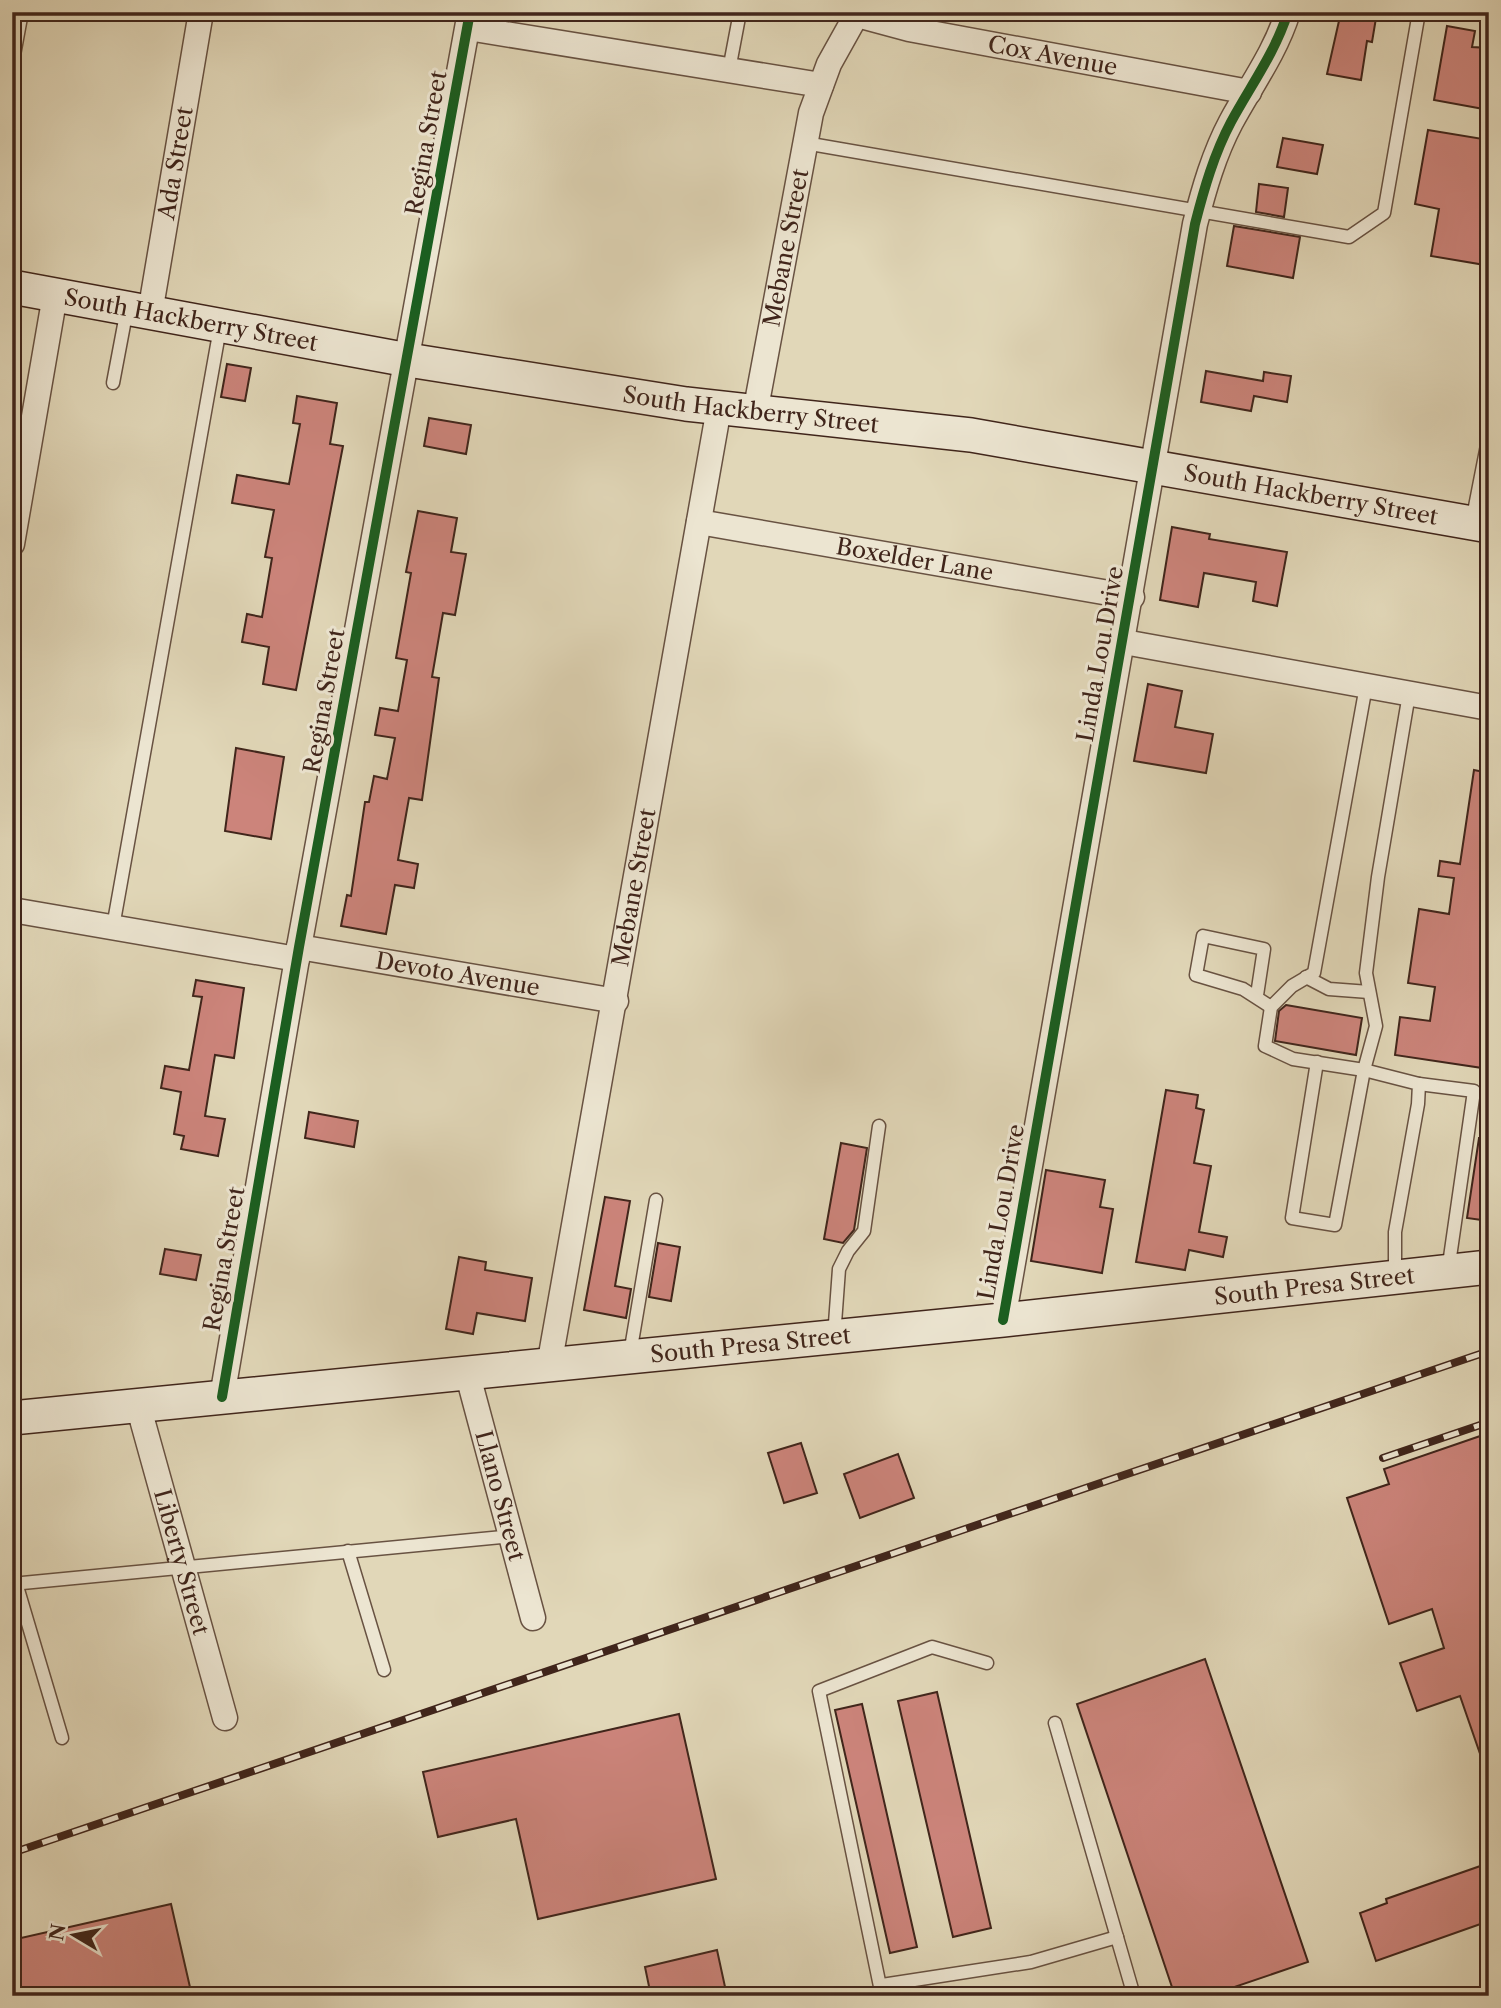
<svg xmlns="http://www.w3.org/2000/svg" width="1501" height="2008" viewBox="0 0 1501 2008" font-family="'Libre Caslon Text',serif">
  <rect width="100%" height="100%" fill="#e1d7b8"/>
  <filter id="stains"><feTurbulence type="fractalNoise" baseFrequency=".00286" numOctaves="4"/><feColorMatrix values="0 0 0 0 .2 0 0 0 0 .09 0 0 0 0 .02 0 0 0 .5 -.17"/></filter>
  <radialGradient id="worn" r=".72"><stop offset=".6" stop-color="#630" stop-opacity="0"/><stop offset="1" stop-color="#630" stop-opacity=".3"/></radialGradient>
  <!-- building -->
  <g fill="#cc847b" stroke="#40251b" stroke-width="2">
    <polygon points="1341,12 1377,12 1372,42 1367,41 1361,80 1327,74"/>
    <polygon points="1447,26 1475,31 1472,47 1489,48 1489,110 1434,100"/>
    <polygon points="1428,130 1489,140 1489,244 1485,265 1431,256 1439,209 1415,204"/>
    <polygon points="1283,138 1323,145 1317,174 1277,167"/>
    <polygon points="1259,184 1288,188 1284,217 1256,212"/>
    <polygon points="1234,226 1300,237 1293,278 1227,266"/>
    <polygon points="227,364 251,368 245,401 221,397"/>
    <polygon points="1206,371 1263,381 1264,372 1291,376 1287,402 1254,396 1251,411 1201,402"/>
    <polygon points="297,396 337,403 330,444 343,446 296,690 263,684 269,647 242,642 247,614 262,617 272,558 265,557 274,510 232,503 237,475 289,484 300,424 293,423"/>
    <polygon points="429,418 471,425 466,454 424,446"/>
    <polygon points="418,511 457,518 451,552 466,554 455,615 443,613 432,677 439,678 422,800 409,798 398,860 418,864 414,888 395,885 386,934 341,926 347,895 351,896 365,802 369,802 374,776 387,779 395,738 375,735 380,708 398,711 407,660 396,658 411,573 406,572"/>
    <polygon points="1172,527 1210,534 1209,539 1287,552 1277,606 1253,601 1256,582 1204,573 1198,607 1160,600"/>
    <polygon points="1148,684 1182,691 1175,727 1213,734 1206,773 1134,761"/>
    <polygon points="236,748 284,757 271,839 225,831"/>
    <polygon points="1474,770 1489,773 1489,1069 1395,1055 1400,1017 1430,1021 1435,987 1408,983 1419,909 1449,914 1454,878 1438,876 1440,861 1460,864"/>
    <polygon points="196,980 244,988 234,1058 215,1055 205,1116 225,1119 218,1156 181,1149 184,1136 174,1134 181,1092 161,1088 165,1066 189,1070 202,997 193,996"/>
    <polygon points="1286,1005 1362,1018 1356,1055 1275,1041 1279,1011"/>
    <polygon points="1166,1090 1198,1095 1196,1108 1204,1110 1194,1163 1211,1166 1199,1232 1227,1237 1223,1257 1189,1250 1185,1270 1136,1262"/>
    <polygon points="309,1112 358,1121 354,1147 305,1138"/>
    <polygon points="1479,1138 1489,1139 1489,1221 1467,1218"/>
    <polygon points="841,1143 867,1148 854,1230 843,1243 824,1239"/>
    <polygon points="1046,1170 1105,1180 1100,1207 1113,1209 1102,1273 1031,1261"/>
    <polygon points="605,1197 630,1201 615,1286 631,1289 626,1318 584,1310"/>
    <polygon points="658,1243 680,1247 671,1301 649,1297"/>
    <polygon points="165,1249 201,1255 196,1280 160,1274"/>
    <polygon points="459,1257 486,1262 485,1270 532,1278 525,1321 477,1313 473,1334 446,1329"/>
    <polygon points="1489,1433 1489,1771 1486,1771 1460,1696 1417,1711 1400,1663 1444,1648 1432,1609 1389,1624 1347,1498 1389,1484 1384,1469"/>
    <polygon points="801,1443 817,1493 784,1503 768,1453"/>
    <polygon points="898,1454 914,1498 860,1518 844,1474"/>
    <polygon points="1205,1659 1308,1962 1208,1996 1175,1996 1077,1704"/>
    <polygon points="937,1692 991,1928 953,1937 898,1701"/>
    <polygon points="862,1704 917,1947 890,1953 835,1710"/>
    <polygon points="679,1714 716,1879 538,1919 516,1819 438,1837 423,1772"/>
    <polygon points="1489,1863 1489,1921 1376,1961 1360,1913 1387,1903 1386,1899"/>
    <polygon points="171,1904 192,1996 12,1996 12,1940"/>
    <polygon points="717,1950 727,1996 651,1996 645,1967"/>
  </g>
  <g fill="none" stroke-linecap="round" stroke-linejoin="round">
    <defs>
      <g id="lane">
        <polyline points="12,66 22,12"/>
        <polyline points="729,70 740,12"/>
        <polyline points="805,143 1349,237 1384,213 1419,12"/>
        <polyline points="113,383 127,309"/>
        <polyline points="1472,522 1489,435"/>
        <polyline points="1366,686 1314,973 1292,986 1271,1007 1265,1046 1293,1059 1364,1070 1419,1084 1418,1104 1395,1232 1395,1277"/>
        <polyline points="113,927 220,328"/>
        <polyline points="1306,977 1329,989 1369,992"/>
        <polyline points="1257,995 1264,949 1203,936 1196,975 1243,989 1271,1007"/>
        <polyline points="1317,1062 1292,1218 1335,1225 1364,1070 1376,1026 1366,973 1378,877 1409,694"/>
        <polyline points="1419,1084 1474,1091 1448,1271"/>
        <polyline points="12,1247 12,1274"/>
        <polyline points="834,1337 839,1269 848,1251 864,1231 879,1126"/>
        <polyline points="630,1354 656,1200"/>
        <polyline points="348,1551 384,1670"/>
        <polyline points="16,1583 62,1738"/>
        <polyline points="12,1584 512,1536"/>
        <polyline points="1055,1723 1134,1996"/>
        <polyline points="882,1985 1031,1962 1117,1937"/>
        <polyline points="882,1996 819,1691 932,1647 987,1663"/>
      </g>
      <g id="street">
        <path id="s1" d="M857,15l52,14 340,63"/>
        <polyline points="468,28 821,85"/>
        <path id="s2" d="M150,313l51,-301"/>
        <path id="s3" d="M755,413l56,-300 18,-49 29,-52"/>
        <path id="s4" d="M699,522l433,75"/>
        <polyline points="12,544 55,295"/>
        <polyline points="1124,642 1489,708"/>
        <polyline points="12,910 297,959"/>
        <path id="s5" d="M299,947l317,54"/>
        <path d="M1003,1320l192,-1096c9,-35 19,-70 36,-102 20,-37 44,-69 57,-110"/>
        <path id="s6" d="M549,1366l170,-958"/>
        <path id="s7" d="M467,1372l66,246"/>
        <polyline points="222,1397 299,947 470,12"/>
        <path id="s8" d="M138,1405l87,313"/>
      </g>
      <g id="secondary">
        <path id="s9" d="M12,287l396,73 278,44 285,31 518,91"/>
        <path id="s10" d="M12,1418l991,-98 486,-53"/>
      </g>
    </defs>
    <!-- lane casing -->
    <use href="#lane" stroke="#685242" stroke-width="15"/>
    <!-- street casing -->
    <use href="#street" stroke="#685242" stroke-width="27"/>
    <!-- secondary casing -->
    <use href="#secondary" stroke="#40251b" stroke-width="36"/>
    <!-- lane -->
    <use href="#lane" stroke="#ece5d1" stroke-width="12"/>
    <!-- street -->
    <use href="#street" stroke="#ece5d1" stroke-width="24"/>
    <!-- secondary -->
    <use href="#secondary" stroke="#ece5d1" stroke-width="33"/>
    <defs>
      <g id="rail">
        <polyline points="1383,1458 1489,1422"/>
        <polyline points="12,1853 1489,1351"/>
      </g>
    </defs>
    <!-- rail casing -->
    <use href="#rail" stroke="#40251b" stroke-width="8"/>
    <!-- rail -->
    <use href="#rail" stroke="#ece5d1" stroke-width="5" stroke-dasharray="16" stroke-linecap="butt"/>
    <defs>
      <g id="cycleway">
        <path d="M1003,1320l192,-1096c9,-35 19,-70 36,-102 20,-37 44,-69 57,-110"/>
        <polyline points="222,1397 299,947 470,12"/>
      </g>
    </defs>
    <!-- cycleway casing -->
    <use href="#cycleway" stroke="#ece5d1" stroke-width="15"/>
    <!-- cycleway -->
    <use href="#cycleway" stroke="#1b5e20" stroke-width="10"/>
  </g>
  <g text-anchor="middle" stroke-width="6" stroke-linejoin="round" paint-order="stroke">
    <!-- street labels -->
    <g font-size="23" fill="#40251b" stroke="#ece5d1">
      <text dy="8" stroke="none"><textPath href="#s1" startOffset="200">Cox Avenue</textPath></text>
      <text transform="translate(426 143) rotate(-80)" y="8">Regina Street</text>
      <text dy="8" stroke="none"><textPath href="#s2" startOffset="152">Ada Street</textPath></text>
      <text dy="8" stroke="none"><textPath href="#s3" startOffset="168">Mebane Street</textPath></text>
      <text dy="8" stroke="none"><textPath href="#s9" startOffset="182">South Hackberry Street</textPath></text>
      <text dy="8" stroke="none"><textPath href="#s9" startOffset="749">South Hackberry Street</textPath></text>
      <text dy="8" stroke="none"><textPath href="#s9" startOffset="1316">South Hackberry Street</textPath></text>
      <text dy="8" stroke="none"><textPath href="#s4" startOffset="219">Boxelder Lane</textPath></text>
      <text transform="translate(1100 654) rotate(-80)" y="8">Linda Lou Drive</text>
      <text transform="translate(324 701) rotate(-80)" y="8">Regina Street</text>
      <text dy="8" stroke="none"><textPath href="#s6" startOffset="486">Mebane Street</textPath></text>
      <text dy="8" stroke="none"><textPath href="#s5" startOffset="161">Devoto Avenue</textPath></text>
      <text transform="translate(1001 1212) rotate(-80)" y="8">Linda Lou Drive</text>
      <text transform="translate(224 1259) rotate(-80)" y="8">Regina Street</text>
      <text dy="8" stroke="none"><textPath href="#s10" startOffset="1309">South Presa Street</textPath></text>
      <text dy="8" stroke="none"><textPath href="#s10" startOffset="742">South Presa Street</textPath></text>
      <text dy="8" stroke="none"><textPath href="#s7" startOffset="128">Llano Street</textPath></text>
      <text dy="8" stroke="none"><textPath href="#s8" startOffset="163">Liberty Street</textPath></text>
    </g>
  </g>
  <!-- margin -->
  <rect width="1501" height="2008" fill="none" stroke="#e1d7b8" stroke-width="42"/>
  <rect x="14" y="14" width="1473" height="1980" fill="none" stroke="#40251b" stroke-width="3.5"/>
  <rect x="21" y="21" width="1459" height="1966" fill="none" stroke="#40251b" stroke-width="2"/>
  <!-- north arrow -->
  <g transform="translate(74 1935) rotate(280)" stroke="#ece5d1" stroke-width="5" paint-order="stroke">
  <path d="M0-5L12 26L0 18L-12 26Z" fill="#40251b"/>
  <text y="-10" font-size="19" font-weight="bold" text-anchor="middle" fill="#40251b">N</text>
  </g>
  <rect width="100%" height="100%" filter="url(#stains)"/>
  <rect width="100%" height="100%" fill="url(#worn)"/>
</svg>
